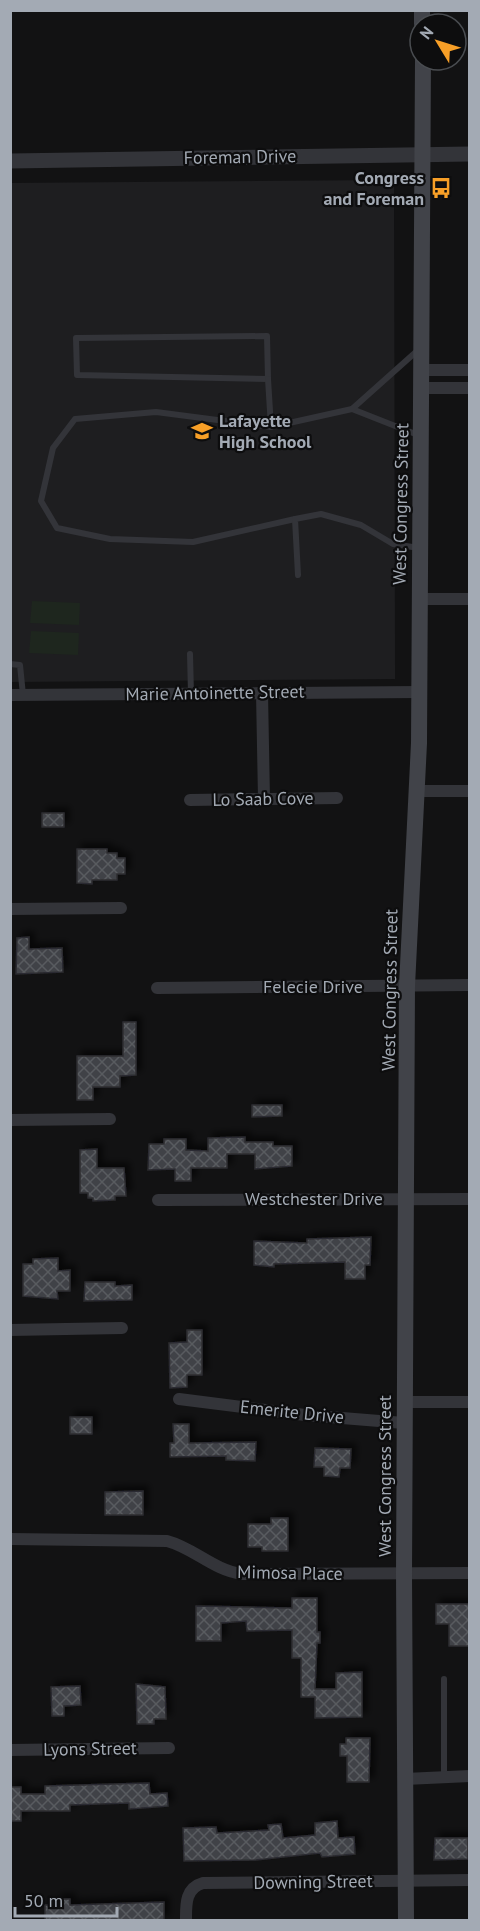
<svg xmlns="http://www.w3.org/2000/svg" width="480" height="1931" viewBox="0 0 480 1931" font-family="'PT Sans',sans-serif">
  <defs>
    <pattern id="building-cross-hatch" width="8" height="8" patternUnits="userSpaceOnUse" patternTransform="scale(1.5)"><rect width="8" height="8" fill="#414247"/><path d="M0 0l8 8M0 8l8-8" fill="none" stroke="#595b5f"/></pattern>
    <filter id="shadow"><feDropShadow dx="5" dy="-5" stdDeviation="3" flood-color="#0009"/></filter>
  </defs>
  <rect width="100%" height="100%" fill="#121213"/>
  <!-- built -->
  <polygon fill="#1e1e20" points="394,180 395,679 11,682 10,183"/>
  <!-- green -->
  <g fill="#1e261e">
    <polygon points="32,601 80,603 79,625 30,623"/>
    <polygon points="31,631 79,633 78,655 29,653"/>
  </g>
  <!-- building -->
  <g fill="url(#building-cross-hatch)" stroke="#2c2c30" stroke-width="1.5" filter="url(#shadow)">
    <rect x="42" y="813" width="22" height="14"/>
    <polygon points="77,849 107,849 107,853 117,853 117,858 125,858 125,874 117,874 117,880 92,880 92,884 77,883"/>
    <polygon points="29,937 29,949 62,948 63,972 16,974 17,938"/>
    <polygon points="123,1022 136,1022 136,1075 120,1076 120,1087 93,1087 93,1100 77,1100 77,1056 123,1056"/>
    <polygon points="252,1105 282,1105 282,1116 252,1117"/>
    <polygon points="245,1137 245,1142 273,1142 273,1146 292,1146 292,1166 255,1169 255,1154 227,1154 227,1168 191,1168 191,1181 175,1181 175,1169 148,1170 149,1144 164,1144 164,1139 186,1139 186,1150 208,1151 208,1138"/>
    <polygon points="97,1149 97,1168 124,1168 126,1196 115,1196 115,1200 93,1201 93,1198 88,1198 88,1193 80,1193 80,1150"/>
    <polygon points="371,1237 370,1265 365,1265 365,1279 345,1279 345,1262 274,1264 274,1267 254,1265 254,1241 307,1243 307,1239"/>
    <polygon points="58,1258 58,1271 70,1270 70,1291 57,1291 58,1299 23,1296 23,1264 33,1264 33,1259"/>
    <polygon points="85,1282 115,1282 115,1286 132,1285 132,1300 84,1301"/>
    <polygon points="187,1330 202,1330 202,1375 187,1375 187,1387 170,1388 169,1343 187,1342"/>
    <rect x="70" y="1417" width="22" height="17"/>
    <polygon points="173,1424 189,1424 189,1443 256,1442 255,1461 226,1460 226,1456 170,1457 170,1443 174,1443"/>
    <polygon points="315,1448 351,1449 350,1468 340,1468 339,1477 324,1476 324,1467 314,1467"/>
    <polygon points="143,1491 143,1515 105,1515 105,1492"/>
    <polygon points="271,1518 288,1518 288,1551 262,1551 262,1547 248,1547 248,1524 271,1524"/>
    <polygon points="292,1598 317,1598 317,1632 320,1632 320,1643 317,1643 315,1689 336,1689 336,1673 362,1672 362,1717 315,1718 315,1697 301,1697 301,1658 292,1658 292,1630 247,1631 246,1621 221,1623 221,1641 196,1641 196,1606 292,1608"/>
    <polygon points="436,1604 470,1604 469,1646 449,1646 449,1624 436,1624"/>
    <polygon points="136,1684 165,1687 166,1719 154,1719 154,1724 137,1724"/>
    <polygon points="80,1686 81,1705 64,1706 64,1716 52,1716 51,1687"/>
    <polygon points="346,1738 370,1738 369,1782 347,1782 347,1756 340,1756 340,1744 346,1744"/>
    <polygon points="149,1783 150,1794 167,1793 168,1806 129,1809 129,1803 70,1805 70,1811 21,1811 21,1821 10,1821 10,1787 21,1787 21,1794 45,1794 45,1786"/>
    <polygon points="337,1821 338,1838 354,1837 355,1854 322,1857 320,1853 256,1860 184,1861 183,1828 216,1827 217,1833 269,1830 268,1825 281,1824 283,1838 315,1835 315,1823"/>
    <polygon points="435,1838 468,1838 468,1859 434,1860"/>
    <polygon points="57,1899 70,1899 70,1905 164,1902 164,1920 45,1920 45,1905 57,1905"/>
  </g>
  <g fill="none" stroke-linecap="round" stroke-linejoin="round">
    <!-- service -->
    <g stroke="#333439" stroke-width="6">
      <polygon points="267,336 268,379 77,375 76,338"/>
      <polyline points="268,379 271,427"/>
      <polyline points="352,409 418,435"/>
      <polyline points="295,519 193,542 110,539 57,528 41,501 53,448 75,419 156,412 271,427 352,409 417,351"/>
      <polyline points="298,575 295,519 321,514 361,525 393,544 419,548"/>
      <polyline points="190,654 191,694"/>
      <polyline points="10,664 20,665 23,695"/>
      <polyline points="444,1679 444,1776"/>
    </g>
    <!-- minor -->
    <g stroke="#333439" stroke-width="12">
      <polyline points="423,370 470,370"/>
      <polyline points="422,388 470,388"/>
      <polyline points="419,599 470,599"/>
      <polyline points="262,693 264,799"/>
      <polyline points="10,695 420,692"/>
      <polyline points="417,791 470,791"/>
      <polyline points="190,800 337,798"/>
      <polyline points="10,909 121,908"/>
      <polyline points="157,988 470,985"/>
      <polyline points="10,1120 110,1119"/>
      <polyline points="158,1200 470,1199"/>
      <polyline points="10,1330 122,1328"/>
      <polyline points="179,1399 305,1415 404,1423"/>
      <polyline points="405,1402 470,1402"/>
      <path d="M10,1539l157,2c27,7 46,29 75,33l228,-1"/>
      <polyline points="10,1750 169,1748"/>
      <polyline points="405,1779 470,1776"/>
      <path d="M186,1920c0,-15 -1,-32 17,-37l267,-3"/>
    </g>
    <!-- tertiary -->
    <polyline stroke="#333439" stroke-width="15" points="10,161 470,154"/>
    <!-- secondary -->
    <g stroke="#414349" stroke-width="16">
      <polyline points="422,10 422,24"/>
      <polyline points="406,1920 404,1574 407,986 419,743 423,60"/>
    </g>
  </g>
  <!-- icons -->
  <defs>
    <symbol id="bus-bare" viewBox="-9 -9 18 18"><path d="M-5-6H5V4H4V6H2V4H-2V6H-4V4H-5ZM-3.5-4V0h7V-4ZM-3.5 1.2v1.5H-2V1.2ZM2 1.2v1.5H3.5V1.2Z" fill="#f79f27" stroke="#0d0d0e" stroke-width="2.5" paint-order="stroke"/></symbol>
    <symbol id="school-bare" viewBox="-9 -9 18 18"><path d="M0-5L7-2L0 1L-7-2ZM-4 1L0 2.5L4 1V4Q0 6-4 4Z" fill="#f79f27" stroke="#0d0d0e" stroke-width="2.5" paint-order="stroke"/></symbol>
  </defs>
  <g fill-rule="evenodd">
    <use href="#bus-bare" x="426" y="173" width="30" height="30"/>
    <use href="#school-bare" x="187" y="416" width="30" height="30"/>
  </g>
  <g text-anchor="middle" stroke-width="4.5" stroke-linejoin="round" paint-order="stroke">
    <!-- street labels -->
    <g font-size="18" fill="#a3aab4" stroke="#0d0d0e">
      <text transform="translate(240 157) rotate(-1)" y="6">Foreman Drive</text>
      <text transform="translate(401 504) rotate(-89)" y="6">West Congress Street</text>
      <text transform="translate(215 693) rotate(-1)" y="6">Marie Antoinette Street</text>
      <text transform="translate(263 799) rotate(-1)" y="6">Lo Saab Cove</text>
      <text x="313" y="993">Felecie Drive</text>
      <text transform="translate(390 990) rotate(-89)" y="6">West Congress Street</text>
      <text x="314" y="1205">Westchester Drive</text>
      <text transform="translate(292 1412) rotate(6)" y="6">Emerite Drive</text>
      <text transform="translate(385 1476) rotate(-90)" y="6">West Congress Street</text>
      <text transform="translate(290 1573) rotate(1)" y="6">Mimosa Place</text>
      <text transform="translate(90 1749) rotate(-1)" y="6">Lyons Street</text>
      <text transform="translate(313 1882) rotate(-1)" y="6">Downing Street</text>
    </g>
    <!-- poi labels -->
    <g font-size="18" font-weight="bold" fill="#a3aab4" stroke="#0d0d0e" text-anchor="end">
      <text x="424" y="184">Congress<tspan x="424" dy="21">and Foreman</tspan></text>
      <text x="219" y="427" text-anchor="start">Lafayette<tspan x="219" dy="21">High School</tspan></text>
    </g>
  </g>
  <!-- border -->
  <rect width="480" height="1931" fill="none" stroke="#a3aab4" stroke-width="24"/>
  <!-- north arrow -->
  <g transform="translate(438 42) rotate(308)"><circle r="28" fill="#0d0d0e" stroke="#494c50" stroke-width="1.5"/>
  <path d="M0-4.5L10 22L0 15L-10 22Z" fill="#f79f27"/>
  <text y="-9" font-size="16" font-weight="bold" text-anchor="middle" fill="#a3aab4">N</text>
  </g>
  <!-- scale -->
  <path d="M15 1907v9h102v-9" fill="none" stroke="#a3aab4" stroke-width="3"/>
  <text x="24" y="1907" font-size="18" fill="#a3aab4" stroke="#0d0d0e" stroke-width="4.5" paint-order="stroke">50 m</text>
</svg>
